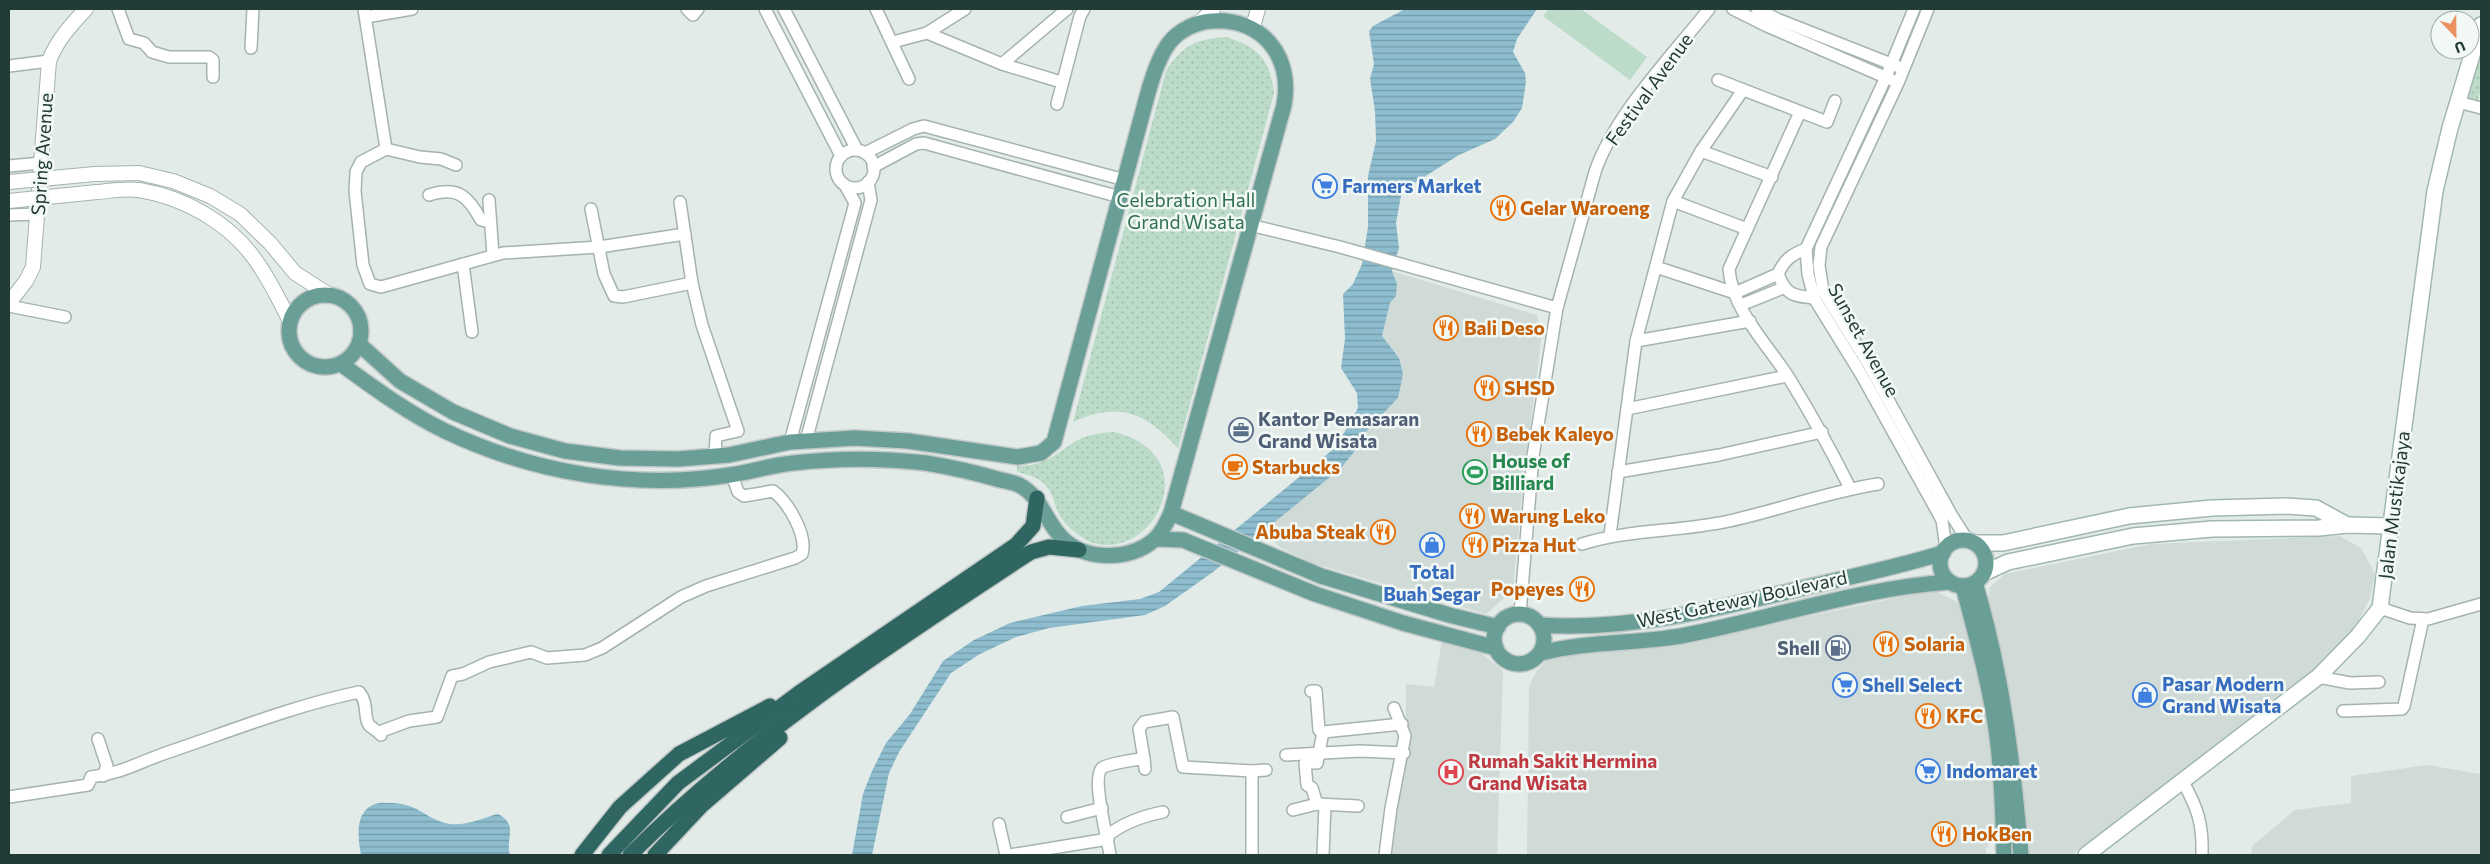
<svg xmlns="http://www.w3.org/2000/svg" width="2490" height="864" viewBox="0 0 2490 864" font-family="Commissioner,sans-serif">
  <defs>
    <pattern id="park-dots" width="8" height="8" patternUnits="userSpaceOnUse" patternTransform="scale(1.25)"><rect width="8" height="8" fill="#bcdbc8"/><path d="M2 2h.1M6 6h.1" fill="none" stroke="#a1bdac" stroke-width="1.8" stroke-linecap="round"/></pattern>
    <pattern id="water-rules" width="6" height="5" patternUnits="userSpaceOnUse" patternTransform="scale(1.25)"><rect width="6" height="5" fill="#8dbdce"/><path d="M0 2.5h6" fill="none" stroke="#739ba8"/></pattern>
  </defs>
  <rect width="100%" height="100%" fill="#e2ebe8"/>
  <!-- built -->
  <g fill="#d0dbd7">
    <polygon points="1392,271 1537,315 1542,334 1523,482 1513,590 1486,614 1312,563 1280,547 1262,532 1340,469 1354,452 1368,429 1398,398 1388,345 1382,336 1390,303 1396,296 1397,284"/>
    <polygon points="2340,536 2361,548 2375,574 2370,598 2356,626 2318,667 2072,855 2029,855 2027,853 2014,723 1988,599 1990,587 2005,574 2151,544"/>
    <polygon points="1933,590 1963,605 1984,696 1993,757 1997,823 1986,850 1986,855 1527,855 1529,686 1536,672 1548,659 1565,653 1715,636"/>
    <polygon points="1442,641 1479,651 1503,671 1497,855 1389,855 1406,721 1406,684 1434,687"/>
    <polygon points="2427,765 2481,774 2481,855 2251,855 2252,846 2295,810 2351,803 2351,776"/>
  </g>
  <!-- park -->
  <g fill="url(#park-dots)">
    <path d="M1226,37c32,10 44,22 48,56l-96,355c-33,-36 -59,-47 -105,-26l93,-351c17,-26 30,-32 60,-34z"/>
    <polygon points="2481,44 2481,88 2476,107 2463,103"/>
    <path d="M1114,432c91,22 44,124 -17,112 -14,-3 -31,-17 -38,-30 -5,-9 -5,-19 -12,-27 -8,-10 -18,-12 -30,-15v-6c29,0 37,-11 59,-25 12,-7 25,-8 38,-9z"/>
  </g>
  <!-- pitch -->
  <polygon fill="#bcdbc8" points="1549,9 1581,9 1647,57 1630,80 1543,16"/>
  <!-- water -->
  <g fill="url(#water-rules)">
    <polygon points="1405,9 1537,9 1517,39 1513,52 1525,73 1526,82 1522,108 1513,122 1495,139 1459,155 1413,184 1401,196 1396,223 1399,248 1392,271 1397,284 1396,296 1390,303 1382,336 1399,358 1403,374 1398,398 1368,429 1354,452 1340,469 1213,572 1165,606 1145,615 1049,628 1016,637 980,654 951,673 899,752 889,773 872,855 852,855 863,794 872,771 886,743 910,714 943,661 974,640 1010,623 1082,606 1140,599 1159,592 1336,447 1358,408 1357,393 1341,368 1345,339 1343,294 1353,284 1362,264 1368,227 1368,176 1376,141 1375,111 1370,79 1374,64 1369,31 1373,26"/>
    <path d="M392,803c26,1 32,14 53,20 17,5 37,-5 53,-9 21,11 7,24 12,41h-149c-3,-17 -7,-43 14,-51 5,-2 12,-1 17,-1z"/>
  </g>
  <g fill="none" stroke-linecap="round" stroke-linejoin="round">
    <defs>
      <g id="minor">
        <polyline points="118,9 129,39 144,43 152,52 169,57 209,57 213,60 213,77"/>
        <polyline points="364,9 386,149 361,162 356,172 355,191 363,265 370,284 381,287 503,253 599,247 685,234"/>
        <polyline points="687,9 693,15 698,9"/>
        <polyline points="765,9 841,156"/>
        <polyline points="784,9 857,150"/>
        <polyline points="876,9 909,79"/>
        <polyline points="1733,9 1767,26 1892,80"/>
        <polyline points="1757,9 1777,19 1899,67"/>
        <polyline points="1914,9 1886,77 1806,249 1808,274 1814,298 1861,374 1942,520 1946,548"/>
        <polyline points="1928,9 1898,83 1821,247 1819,265 1823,291 1869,365 1952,516 1968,541"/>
        <polyline points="366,17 412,9"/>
        <polyline points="927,33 1002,64 1061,82"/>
        <polyline points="893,42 927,33 965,9"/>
        <polyline points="251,48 253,9"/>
        <polyline points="1002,64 1067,9"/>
        <polyline points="9,66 49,61"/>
        <polyline points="1718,80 1827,122 1835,101"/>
        <polyline points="2458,102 2481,108"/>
        <polyline points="1057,104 1080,16 1084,9"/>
        <path d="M1800,112l-71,157c3,41 39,76 60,109 22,36 42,72 61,110"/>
        <polyline points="386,149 420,157 441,159 456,165"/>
        <circle cx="855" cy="169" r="19"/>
        <polyline points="1701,151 1772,177"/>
        <polyline points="865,153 913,129 924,126 1125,180"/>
        <polyline points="9,166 41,163"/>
        <polyline points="873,167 916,144 924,143 1120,197"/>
        <path d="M429,195c29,-9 39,1 52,25l9,2"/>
        <polyline points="489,200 493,255"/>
        <polyline points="1673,201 1747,229"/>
        <polyline points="680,202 692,283 702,325 738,431 716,436 715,456"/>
        <polyline points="591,209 604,274 614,296 623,297 692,283"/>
        <polyline points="9,215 38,214"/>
        <polyline points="1250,225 1340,247 1557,308"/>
        <path d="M1806,249c-14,5 -22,11 -28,25 8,21 15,22 36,24"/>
        <polyline points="463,264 472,332"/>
        <polyline points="1656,267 1735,293 1778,274"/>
        <polyline points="1741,305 1783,288"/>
        <polyline points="9,306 65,317"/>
        <polyline points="1636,341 1750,321"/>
        <polyline points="1627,409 1787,376"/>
        <polyline points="806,441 871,200 868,182"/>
        <polyline points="790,442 855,203 845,185"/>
        <polyline points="1618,472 1719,455 1822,432"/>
        <polyline points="1610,535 1636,341 1673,201 1701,151 1743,90"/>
        <path d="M1582,544c48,-15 98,-12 147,-23 50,-11 98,-29 149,-37"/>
        <polyline points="2380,608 2410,618 2428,619 2481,604"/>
        <path d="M1520,614l13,-158 24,-148 38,-136c19,-57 77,-116 114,-163"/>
        <polyline points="2318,677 2350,683 2379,682"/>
        <polyline points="1311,691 1316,691 1319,730 1323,732"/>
        <polyline points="2343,711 2402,709 2404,706 2423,619"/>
        <polyline points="98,739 107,766 103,776"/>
        <polyline points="1286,755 1360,751 1404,753"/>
        <polyline points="1144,759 1139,729 1144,722 1173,717 1183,767 1252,771 1252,855"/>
        <polyline points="1252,771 1266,770"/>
        <path d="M2183,782c15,27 20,42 19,73"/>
        <path d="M9,797l79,-12 3,-8c28,-3 47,-14 72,-23 65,-22 129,-48 196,-62 10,11 4,25 10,33 4,4 9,6 12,10l1,-4 27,-10 28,-4 15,-41 11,-2 26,-12 42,-10 16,6 38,-3 17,-7 79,-51 25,-11 89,-28 7,-4c6,-19 -15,-53 -29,-63l-29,5 -6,-4 -6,-17"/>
        <polyline points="1317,804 1312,788 1307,785 1305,763 1317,763 1323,732 1402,724"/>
        <polyline points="1293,810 1317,804 1358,806"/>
        <polyline points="1067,817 1102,808"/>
        <polyline points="999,824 1006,855"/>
        <path d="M1107,836c16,-13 36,-20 56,-24"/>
        <polyline points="1010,855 1108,839"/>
        <path d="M1110,855c-2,-15 -19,-77 -8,-87 5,-4 35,-9 42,-9l1,10"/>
        <polyline points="1323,855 1325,805"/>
        <polyline points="1385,855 1391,808 1405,736 1394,708"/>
      </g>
      <g id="tertiary">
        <polyline points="1200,22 1213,9"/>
        <polyline points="1253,27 1258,9"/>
        <polyline points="95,174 139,173 173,181 210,196 240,214 270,243 295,273 329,295"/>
        <path d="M97,192c13,-1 29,-4 42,-2 44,7 89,32 115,68 15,20 25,42 36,63"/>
        <path d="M9,303l17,-22 7,-14 16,-206c8,-21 22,-36 37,-52"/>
      </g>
      <g id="secondary">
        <polyline points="1975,543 2003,543 2129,516 2212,508 2286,506 2316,508 2347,525"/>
        <polyline points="1984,573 2008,562 2133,536 2212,529 2319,528 2347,525 2391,526"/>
        <polyline points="2086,855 2318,677 2358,636 2380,608 2435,191 2450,128 2481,25"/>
      </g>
      <g id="primary">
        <circle cx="325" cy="331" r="36"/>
        <path d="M341,364c33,24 67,49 104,67 88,42 188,59 285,44 21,-3 42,-10 63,-12 44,-5 89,-5 133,0 24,4 47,9 71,16 7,2 16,3 22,6 22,11 26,36 43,53 23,23 67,23 92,2 8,-7 13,-18 17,-27l113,-408c9,-49 -22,-87 -72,-84 -16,1 -33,9 -43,22 -10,14 -15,30 -20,46l-95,353 -13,11 -23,4 -110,-16 -53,-3 -65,4 -61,13 -51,4 -58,-1 -55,-7 -55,-15 -57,-24 -53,-31 -41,-37"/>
        <polyline points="1171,513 1321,576 1449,615 1498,627"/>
        <polyline points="1156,539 1183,540 1315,594 1403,623 1496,648"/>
        <circle cx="1963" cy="563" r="23"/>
        <path d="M1975,583c27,89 38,180 46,272"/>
        <path d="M1963,586c13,50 27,99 34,150 5,40 6,79 7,119"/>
        <circle cx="1519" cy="639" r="25"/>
        <path d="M1540,625c89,6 177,-16 263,-37 47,-11 94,-21 140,-35"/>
        <path d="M1541,653c46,-12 93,-9 140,-17 89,-17 178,-48 269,-54"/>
      </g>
      <g id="motorway">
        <polyline points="582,855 620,807 679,754 770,706"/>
        <polyline points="609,855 678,783 799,693 1016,545 1033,526 1037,498"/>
        <path d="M630,855c119,-119 261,-211 401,-303l18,-5 30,3"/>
        <polyline points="655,855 701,806 780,738"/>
      </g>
    </defs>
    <!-- minor casing -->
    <use href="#minor" stroke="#a5b3af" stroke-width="14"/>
    <!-- tertiary casing -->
    <use href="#tertiary" stroke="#a5b3af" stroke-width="16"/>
    <!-- secondary casing -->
    <use href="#secondary" stroke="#a1b7b1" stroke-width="18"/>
    <!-- primary casing -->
    <use href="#primary" stroke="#c1c8c7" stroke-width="18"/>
    <!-- motorway casing -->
    <use href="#motorway" stroke="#c1c8c7" stroke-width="18"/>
    <!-- minor -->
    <use href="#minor" stroke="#fff" stroke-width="11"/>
    <!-- tertiary -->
    <use href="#tertiary" stroke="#fff" stroke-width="14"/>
    <!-- secondary -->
    <use href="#secondary" stroke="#fff" stroke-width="15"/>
    <!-- primary -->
    <use href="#primary" stroke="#699f96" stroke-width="15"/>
    <!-- motorway -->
    <use href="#motorway" stroke="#306661" stroke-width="15"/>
    <defs>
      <g id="tertiary-bridge">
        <polyline points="9,182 95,174"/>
        <polyline points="9,201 97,192"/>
      </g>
    </defs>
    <!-- tertiary-bridge casing -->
    <use href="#tertiary-bridge" stroke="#a5b3af" stroke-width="16" stroke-linecap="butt"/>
    <!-- tertiary-bridge -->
    <use href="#tertiary-bridge" stroke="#fff" stroke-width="14"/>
  </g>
  <!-- icons -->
  <defs>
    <symbol id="supermarket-ring" viewBox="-11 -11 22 22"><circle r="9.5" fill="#f2f8f6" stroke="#3f7fe0" stroke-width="1.5"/><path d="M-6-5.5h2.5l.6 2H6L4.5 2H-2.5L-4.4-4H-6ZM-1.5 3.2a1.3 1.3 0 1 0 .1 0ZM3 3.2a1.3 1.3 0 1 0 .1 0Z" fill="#3f7fe0"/></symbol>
    <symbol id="restaurant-ring" viewBox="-11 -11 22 22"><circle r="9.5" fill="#f2f8f6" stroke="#e8710a" stroke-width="1.5"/><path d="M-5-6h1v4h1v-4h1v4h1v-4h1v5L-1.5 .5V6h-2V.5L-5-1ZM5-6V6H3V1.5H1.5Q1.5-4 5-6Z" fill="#e8710a"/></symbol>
    <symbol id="office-ring" viewBox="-11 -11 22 22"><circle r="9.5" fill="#f2f8f6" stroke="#5c6f8a" stroke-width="1.5"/><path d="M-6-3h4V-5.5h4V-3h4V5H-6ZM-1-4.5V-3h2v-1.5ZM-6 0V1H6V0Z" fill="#5c6f8a"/></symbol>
    <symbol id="cafe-ring" viewBox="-11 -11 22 22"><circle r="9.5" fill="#f2f8f6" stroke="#e8710a" stroke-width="1.5"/><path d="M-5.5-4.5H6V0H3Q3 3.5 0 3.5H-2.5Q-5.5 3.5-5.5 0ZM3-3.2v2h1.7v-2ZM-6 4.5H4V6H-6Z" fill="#e8710a"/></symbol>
    <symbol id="stadium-ring" viewBox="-11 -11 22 22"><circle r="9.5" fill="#f2f8f6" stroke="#2e9e5b" stroke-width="1.5"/><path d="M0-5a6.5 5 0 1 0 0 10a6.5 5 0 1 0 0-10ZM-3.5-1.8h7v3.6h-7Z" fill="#2e9e5b"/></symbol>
    <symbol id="shop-ring" viewBox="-11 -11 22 22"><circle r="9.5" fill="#f2f8f6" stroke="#3f7fe0" stroke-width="1.5"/><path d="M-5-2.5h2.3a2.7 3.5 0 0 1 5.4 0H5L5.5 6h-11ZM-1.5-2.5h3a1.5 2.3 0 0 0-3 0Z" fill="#3f7fe0"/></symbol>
    <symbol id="fuel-ring" viewBox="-11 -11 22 22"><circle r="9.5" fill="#f2f8f6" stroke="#5c6f8a" stroke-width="1.5"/><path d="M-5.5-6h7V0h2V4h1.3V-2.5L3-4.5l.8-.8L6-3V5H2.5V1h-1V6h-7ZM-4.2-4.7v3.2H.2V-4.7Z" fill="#5c6f8a"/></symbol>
    <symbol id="hospital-ring" viewBox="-11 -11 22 22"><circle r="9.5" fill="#f2f8f6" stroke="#e0444e" stroke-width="1.5"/><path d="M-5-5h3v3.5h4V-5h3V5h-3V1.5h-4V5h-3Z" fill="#e0444e"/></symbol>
  </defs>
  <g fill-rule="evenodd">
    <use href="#supermarket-ring" x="1311" y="172" width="28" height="28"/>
    <use href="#restaurant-ring" x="1489" y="194" width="28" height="28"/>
    <use href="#restaurant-ring" x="1432" y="314" width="28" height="28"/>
    <use href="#restaurant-ring" x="1473" y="374" width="28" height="28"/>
    <use href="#office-ring" x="1227" y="416" width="28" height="28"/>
    <use href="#restaurant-ring" x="1465" y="420" width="28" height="28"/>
    <use href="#cafe-ring" x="1221" y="453" width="28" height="28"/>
    <use href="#stadium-ring" x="1461" y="458" width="28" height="28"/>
    <use href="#restaurant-ring" x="1458" y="502" width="28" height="28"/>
    <use href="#restaurant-ring" x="1369" y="518" width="28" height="28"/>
    <use href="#shop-ring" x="1418" y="531" width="28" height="28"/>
    <use href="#restaurant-ring" x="1461" y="531" width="28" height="28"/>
    <use href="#restaurant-ring" x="1568" y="575" width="28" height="28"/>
    <use href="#restaurant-ring" x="1872" y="630" width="28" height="28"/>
    <use href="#fuel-ring" x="1824" y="634" width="28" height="28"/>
    <use href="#supermarket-ring" x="1831" y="671" width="28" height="28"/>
    <use href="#shop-ring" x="2131" y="681" width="28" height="28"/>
    <use href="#restaurant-ring" x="1914" y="702" width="28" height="28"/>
    <use href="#supermarket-ring" x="1914" y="757" width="28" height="28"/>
    <use href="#hospital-ring" x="1437" y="758" width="28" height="28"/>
    <use href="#restaurant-ring" x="1930" y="820" width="28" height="28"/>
  </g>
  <g text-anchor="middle" stroke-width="5" stroke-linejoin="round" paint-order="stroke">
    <!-- street labels -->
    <g font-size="19" fill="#233b37" stroke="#f2f8f6">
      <text transform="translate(1649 89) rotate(-54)" y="7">Festival Avenue</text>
      <text transform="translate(42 154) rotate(-86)" y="7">Spring Avenue</text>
      <text transform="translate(1864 340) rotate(61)" y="7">Sunset Avenue</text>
      <text transform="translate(2394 505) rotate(-83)" y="7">Jalan Mustikajaya</text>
      <text transform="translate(1742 599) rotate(-12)" y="7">West Gateway Boulevard</text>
    </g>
    <!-- shop labels -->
    <g font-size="19" font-weight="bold" fill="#366cbe" stroke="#f2f8f6" text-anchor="start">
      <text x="1342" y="193">Farmers Market</text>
      <text x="1432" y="579" text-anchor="middle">Total<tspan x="1432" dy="22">Buah Segar</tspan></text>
      <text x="2162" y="691">Pasar Modern<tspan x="2162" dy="22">Grand Wisata</tspan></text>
      <text x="1862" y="692">Shell Select</text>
      <text x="1946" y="778">Indomaret</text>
    </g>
    <!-- park labels -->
    <g font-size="19" fill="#2f704f" stroke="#f2f8f6">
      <text x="1186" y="207">Celebration Hall<tspan x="1186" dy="22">Grand Wisata</tspan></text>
    </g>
    <!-- food labels -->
    <g font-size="19" font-weight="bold" fill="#c56008" stroke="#f2f8f6" text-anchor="start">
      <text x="1520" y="215">Gelar Waroeng</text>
      <text x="1464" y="335">Bali Deso</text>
      <text x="1504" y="395">SHSD</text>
      <text x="1496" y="441">Bebek Kaleyo</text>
      <text x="1252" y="474">Starbucks</text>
      <text x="1490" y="523">Warung Leko</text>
      <text x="1366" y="539" text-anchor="end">Abuba Steak</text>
      <text x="1492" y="552">Pizza Hut</text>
      <text x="1564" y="596" text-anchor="end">Popeyes</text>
      <text x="1904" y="651">Solaria</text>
      <text x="1946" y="723">KFC</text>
      <text x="1962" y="841">HokBen</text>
    </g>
    <!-- service labels -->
    <g font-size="19" font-weight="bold" fill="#4e5e75" stroke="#f2f8f6" text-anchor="start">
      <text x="1258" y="426">Kantor Pemasaran<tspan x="1258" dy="22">Grand Wisata</tspan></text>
      <text x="1820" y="655" text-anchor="end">Shell</text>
    </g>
    <!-- leisure labels -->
    <g font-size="19" font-weight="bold" fill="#27864d" stroke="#f2f8f6" text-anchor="start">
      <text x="1492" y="468">House of<tspan x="1492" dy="22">Billiard</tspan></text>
    </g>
    <!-- health labels -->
    <g font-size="19" font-weight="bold" fill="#be3a42" stroke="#f2f8f6" text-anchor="start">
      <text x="1468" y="768">Rumah Sakit Hermina<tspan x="1468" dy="22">Grand Wisata</tspan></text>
    </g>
  </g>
  <!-- border -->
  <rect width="2490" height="864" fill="none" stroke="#233b37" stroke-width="20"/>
  <!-- north arrow -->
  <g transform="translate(2455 35) rotate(158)"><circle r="24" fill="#f2f8f6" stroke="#9facaa"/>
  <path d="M0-4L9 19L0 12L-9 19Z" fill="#eb9161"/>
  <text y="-8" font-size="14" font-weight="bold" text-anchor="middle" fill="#233b37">U</text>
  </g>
</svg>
